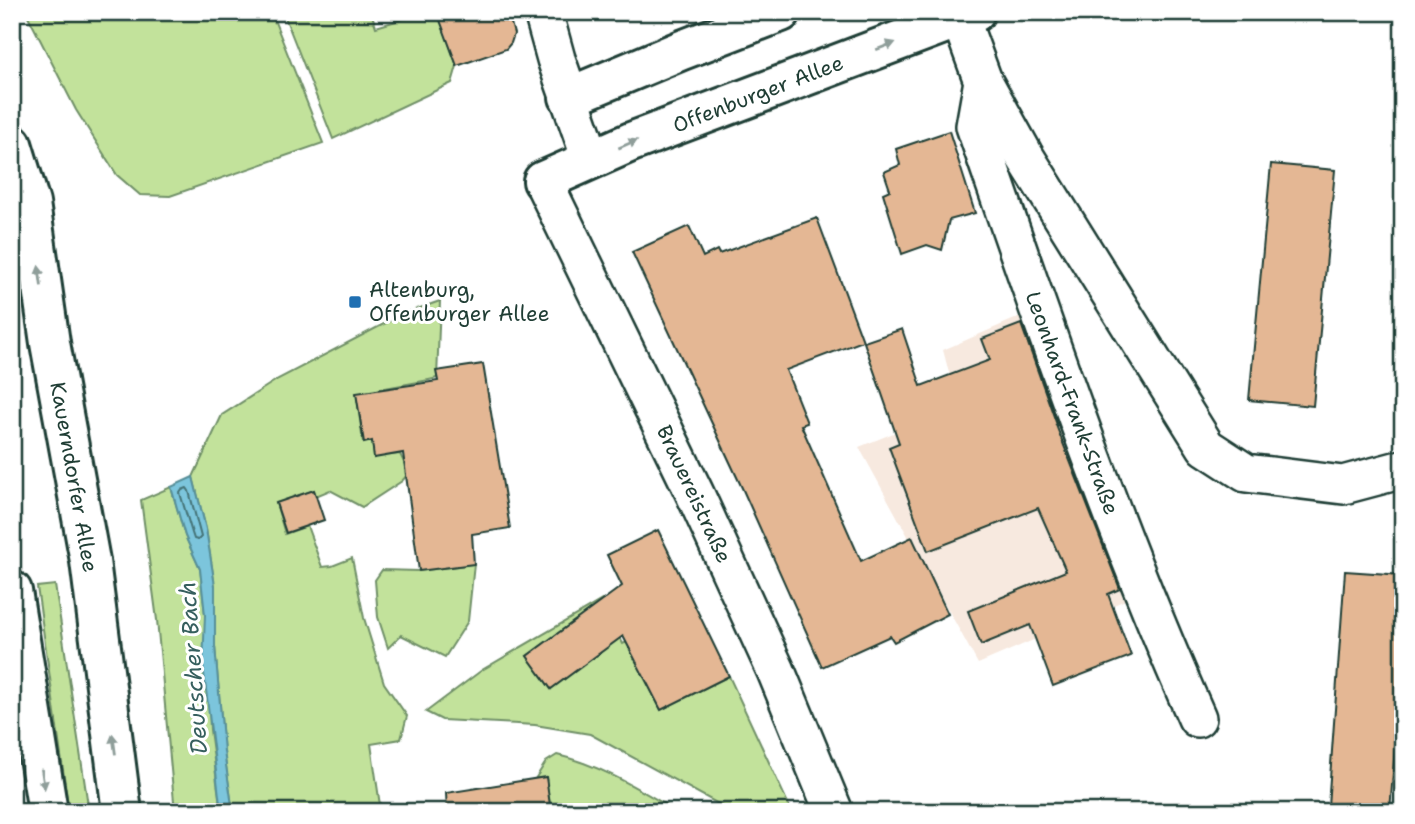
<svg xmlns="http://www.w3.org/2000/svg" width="1415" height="824" viewBox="0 0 1415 824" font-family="'Shantell Sans',sans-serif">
  <rect width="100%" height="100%" fill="#fff"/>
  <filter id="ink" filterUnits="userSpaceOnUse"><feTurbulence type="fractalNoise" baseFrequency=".0143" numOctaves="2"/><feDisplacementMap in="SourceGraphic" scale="14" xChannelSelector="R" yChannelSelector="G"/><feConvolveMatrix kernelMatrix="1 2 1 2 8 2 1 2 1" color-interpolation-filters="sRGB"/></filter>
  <g filter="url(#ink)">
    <!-- built -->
    <polygon fill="#f7e9df" points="1024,315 1130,598 978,664 859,447 958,407 943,350"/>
    <!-- green -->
    <g fill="#c2e29b" stroke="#709068" stroke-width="2" fill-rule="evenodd">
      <polygon points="26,12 271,12 323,143 170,196 140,195 117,175 76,110"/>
      <polygon points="283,12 371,12 376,27 403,19 438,13 457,66 452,83 333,139"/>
      <path d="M440,301l-3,77c-21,6 -66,9 -80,20l6,44 9,-1 2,16 26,-3 9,19 -7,8 -40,26 -32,-17 -14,6 -2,-6 -38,13 9,31 22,-8 15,41 10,-1 20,-8 12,60 20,65 23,33 -6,23 -30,5 10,68h-148l-9,-60 -9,-106v-60l-9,-57 -13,-52 29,-62 56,-36 125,-65z"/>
      <polygon points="171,487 185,536 200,569 205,615 210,730 221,812 175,812 157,620 141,500"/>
      <polygon points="474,564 468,621 445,657 401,635 388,648 378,617 375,580 382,570 419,571"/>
      <polygon points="55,585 89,812 69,812 37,587"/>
      <path d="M602,600l21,44 23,-11 23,45 -19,10 11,22 68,-34 63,136h-59l-143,-78 -55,-9 -93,-5 -16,-8 56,-42zM583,615h1l-33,74 -24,-33z"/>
      <path d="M557,755c44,10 83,35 121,57h-127l-5,-34 -11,1 11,-17z"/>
    </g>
    <!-- water -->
    <polygon fill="#7cc5dc" stroke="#578f99" stroke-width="2" points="193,477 206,529 215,586 215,646 224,752 233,812 221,812 203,665 205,615 200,569 185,536 171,487"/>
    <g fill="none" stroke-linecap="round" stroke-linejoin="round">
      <!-- shore -->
      <polygon stroke="#447377" stroke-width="2" points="187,488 189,491 201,537 198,540 194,539 192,533 180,493 182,490"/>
    </g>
    <!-- building -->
    <g fill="#e4b794" stroke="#1f3d34" stroke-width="2">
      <polygon points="437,12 508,12 514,34 511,43 506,49 457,66"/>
      <polygon points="949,131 975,213 949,220 942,250 927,245 902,254 883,193 890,190 884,172 900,165 896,149"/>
      <polygon points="1271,164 1335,170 1313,406 1249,400"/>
      <polygon points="817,218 863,341 786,370 807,423 801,425 861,561 912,537 948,614 894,642 890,636 822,667 743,490 632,252 689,226 703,257 717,250 719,254"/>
      <polygon points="1021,324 1057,425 1056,425 1120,589 1108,594 1131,656 1053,686 1030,625 981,645 968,611 1066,571 1038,508 928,551 889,447 899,443 864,342 902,329 921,386 990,360 982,339"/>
      <polygon points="483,364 510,528 472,534 474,564 419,571 403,453 374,458 372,441 364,443 356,393 438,381 436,371"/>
      <polygon points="314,490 324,520 286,533 276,503"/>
      <polygon points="658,530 729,676 661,710 623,636 551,689 527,656 622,586 607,555"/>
      <polygon points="1345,571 1403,575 1403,644 1390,811 1328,806"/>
      <polygon points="546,777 551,812 447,812 446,793"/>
    </g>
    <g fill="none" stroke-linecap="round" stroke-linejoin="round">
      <defs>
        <g id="minor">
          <polyline points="543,12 556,59 591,159"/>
          <path d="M960,18l23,63 -8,45c69,199 136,399 222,592"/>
          <polyline points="983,81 1024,155 1206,447 1246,473 1343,485 1403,469"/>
          <polyline points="543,181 695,494 776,671 834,812"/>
        </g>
        <g id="tertiary">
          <polyline points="569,97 682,50 781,12"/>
          <polyline points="543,181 631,142 975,12"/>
        </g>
        <g id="primary">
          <polyline points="12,144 30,203 50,343 90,561 122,812"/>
          <polyline points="12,591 48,812"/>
        </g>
      </defs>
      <!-- minor casing -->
      <use href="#minor" stroke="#1f3d34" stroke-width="42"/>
      <!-- tertiary casing -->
      <use href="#tertiary" stroke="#1f3d34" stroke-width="44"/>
      <!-- primary casing -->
      <use href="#primary" stroke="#1f3d34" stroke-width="44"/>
      <!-- minor -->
      <use href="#minor" stroke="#fff" stroke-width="37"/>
      <!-- tertiary -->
      <use href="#tertiary" stroke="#fff" stroke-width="38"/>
      <!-- primary -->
      <use href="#primary" stroke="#fff" stroke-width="38"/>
    </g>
    <!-- one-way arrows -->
    <defs><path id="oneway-solid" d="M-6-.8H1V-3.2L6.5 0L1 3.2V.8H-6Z" transform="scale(1.75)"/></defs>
    <g fill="#8f9e9a">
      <use href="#oneway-solid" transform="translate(886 46) rotate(-21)"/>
      <use href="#oneway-solid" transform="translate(628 144) rotate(-23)"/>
      <use href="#oneway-solid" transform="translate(40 276) rotate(-98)"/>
      <use href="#oneway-solid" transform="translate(114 744) rotate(-98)"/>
      <use href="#oneway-solid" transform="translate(43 779) rotate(81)"/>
    </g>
  </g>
  <!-- markers -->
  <rect fill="#1f6fb2" stroke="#fff" stroke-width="2.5" x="348" y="295" width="14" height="14" rx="3.5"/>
  <g text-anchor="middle" stroke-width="6" stroke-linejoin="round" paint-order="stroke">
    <!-- street labels -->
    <g font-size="21" fill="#1f3d34" stroke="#fff">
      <text transform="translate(758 94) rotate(-21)" y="7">Offenburger Allee</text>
      <text transform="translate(1072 403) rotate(70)" y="7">Leonhard-Frank-Straße</text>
      <text transform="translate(74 477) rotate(80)" y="7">Kauerndorfer Allee</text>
      <text transform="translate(694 494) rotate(65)" y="7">Brauereistraße</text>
    </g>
    <!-- poi labels -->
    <g font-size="21" fill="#1f3d34" stroke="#fff" text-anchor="start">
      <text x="369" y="297">Altenburg,<tspan x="369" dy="24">Offenburger Allee</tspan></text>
    </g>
    <!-- water labels -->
    <g font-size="23" font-style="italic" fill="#365f5e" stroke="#fff">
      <text transform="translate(193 668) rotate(-94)" y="8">Deutscher Bach</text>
    </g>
  </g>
  <!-- margin -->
  <rect width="1415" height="824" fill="none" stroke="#fff" stroke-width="42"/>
  <rect x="21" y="21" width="1373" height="782" fill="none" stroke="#1f3d34" stroke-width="2.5" filter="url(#ink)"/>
</svg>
